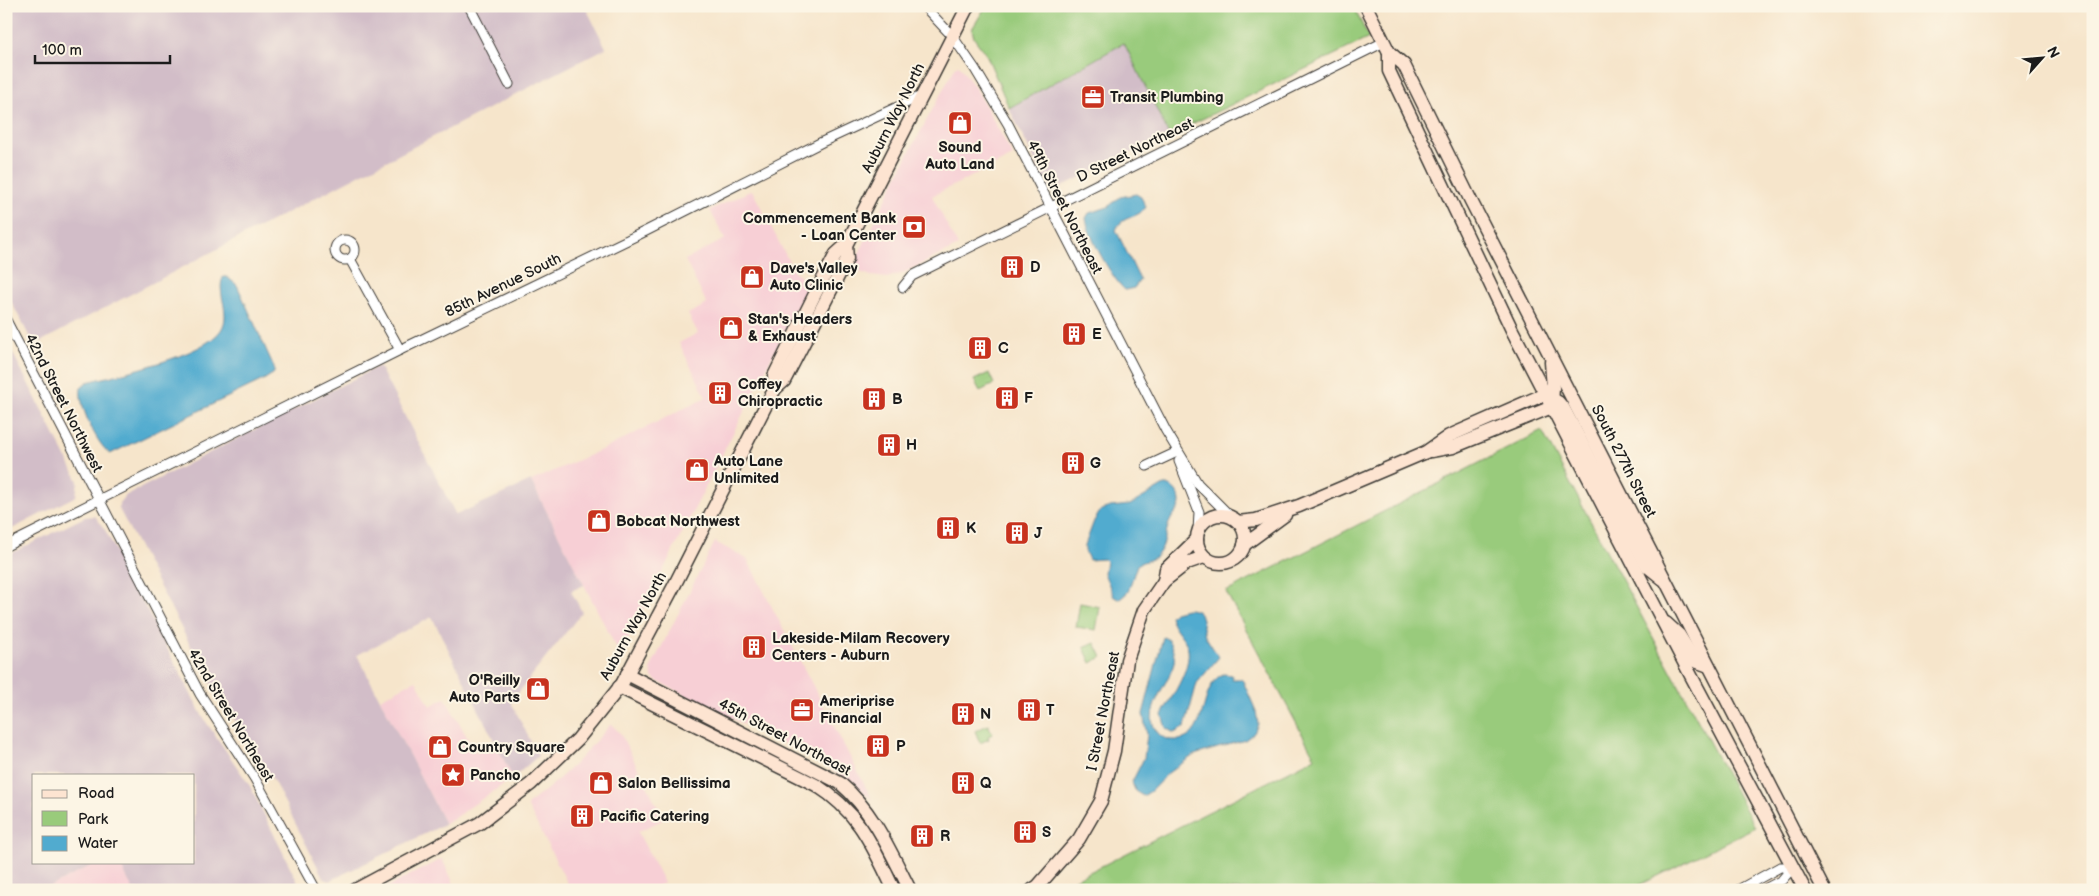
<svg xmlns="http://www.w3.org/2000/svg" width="2099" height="896" viewBox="0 0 2099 896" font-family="'Balsamiq Sans',sans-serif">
  <rect width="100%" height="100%" fill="#fcf5e5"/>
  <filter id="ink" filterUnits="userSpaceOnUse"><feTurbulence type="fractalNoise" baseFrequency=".02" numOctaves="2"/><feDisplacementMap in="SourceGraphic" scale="10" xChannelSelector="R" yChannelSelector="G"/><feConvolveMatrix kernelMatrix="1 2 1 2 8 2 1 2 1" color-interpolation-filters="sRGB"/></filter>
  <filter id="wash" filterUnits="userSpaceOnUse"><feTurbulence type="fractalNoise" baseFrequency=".0096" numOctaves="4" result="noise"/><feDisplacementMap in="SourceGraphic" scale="20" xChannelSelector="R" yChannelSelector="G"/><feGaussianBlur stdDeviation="1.12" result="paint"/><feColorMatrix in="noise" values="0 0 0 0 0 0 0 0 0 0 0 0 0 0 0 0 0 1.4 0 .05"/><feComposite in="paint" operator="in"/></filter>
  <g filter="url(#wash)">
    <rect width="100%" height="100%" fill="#f6e5cb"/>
    <!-- built -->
    <g fill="#f7cfd5">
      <polygon points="959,65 979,94 1013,156 932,196 958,246 901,274 887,278 871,276 855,270 857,266 855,261 910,151 956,66"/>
      <polygon points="752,190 794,271 809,284 620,655 531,481 608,447 706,397 679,343 698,333 688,314 707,304 685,260 725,239 710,210"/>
      <polygon points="715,542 747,559 872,799 822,763 655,680 652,677 651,667"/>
      <polygon points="416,680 430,706 445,698 476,753 495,742 513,778 445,824 380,699"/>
      <polygon points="611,724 620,733 664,819 638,832 664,883 650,890 571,890 527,805 550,787 575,764"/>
      <polygon points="442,859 457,890 382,890 418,871"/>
      <polygon points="98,862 119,862 133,890 44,890"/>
    </g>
    <!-- industrial -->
    <g fill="#d2bdc8">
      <polygon points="6,6 585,6 606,48 357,176 34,345 6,292"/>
      <polygon points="1124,43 1169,135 1050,192 1009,108"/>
      <polygon points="6,340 78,481 76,496 6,532"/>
      <polygon points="379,366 456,515 531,481 584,585 571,591 582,612 511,702 538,756 513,778 432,617 357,655 445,824 329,881 324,879 270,774 208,679 119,509 119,503 125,496"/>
      <polygon points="95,516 105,530 204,719 250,786 298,883 298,890 133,890 119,862 194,862 194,775 34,775 34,862 98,862 44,890 6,890 6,556 85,517"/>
    </g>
    <!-- green -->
    <g fill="#99cb7b" stroke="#5a744c">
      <polygon points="986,6 1353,6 1369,38 1169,135 1124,43 1009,108 987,56 974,38 972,29"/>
      <polygon points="989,373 994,384 980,391 974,380"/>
      <polygon points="1542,431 1755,827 1630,890 1054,890 1315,758 1226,592"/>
      <polygon points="1080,603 1100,607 1096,630 1076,627"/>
      <polygon points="1095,643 1102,657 1091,663 1084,648"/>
      <polygon points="988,725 993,734 988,736 989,739 980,743 975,731"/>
    </g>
    <!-- water -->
    <g fill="#51abcf" stroke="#366476">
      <path d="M1136,194l5,3 5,10c-7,12 -25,8 -30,23l24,50 -6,8 -9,2c-12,-10 -38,-56 -39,-72l3,-5 19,-6 12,-10z"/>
      <path d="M223,277h4l10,8 37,82v6l-9,6 -155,75c-14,-11 -32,-49 -29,-67l6,-5c32,-8 117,-26 134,-52 11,-17 -5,-36 2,-53z"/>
      <path d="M1164,485c10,-1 19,12 15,22 -2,5 -7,9 -9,14 -5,10 -4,24 -12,33 -5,7 -14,6 -21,11l-9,27 -8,7 -6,-2 -10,-24 2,-12 -2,-2 -15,1 -4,-9v-6l9,-24 7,-11 9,-3 20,-2z"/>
      <path d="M1186,609c22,0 13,15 20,28 4,7 9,14 13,20l-22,26 -12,44 -11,6 -8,-5 -4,-13c9,-18 34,-52 24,-72 -5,-9 -14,-17 -16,-27l4,-4z"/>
      <path d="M1163,637c5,2 7,5 9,11 2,5 3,10 2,15 -5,21 -35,51 -15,71 4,4 9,6 14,6 37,3 24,-54 50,-66l9,1v4h9l2,2 13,30 2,13 -4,9 -9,7 -51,15 -26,18 -17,18 -8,5 -8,-5 -3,-9 12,-24 3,-23 -4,-21z"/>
    </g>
  </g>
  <g filter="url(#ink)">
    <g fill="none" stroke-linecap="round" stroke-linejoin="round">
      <defs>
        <g id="street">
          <polyline points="469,6 509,84"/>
          <polyline points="924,6 953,37 975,69 1008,124 1166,431 1198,484 1231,517"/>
          <circle cx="345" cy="250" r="10"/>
          <polyline points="350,259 400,350"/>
          <polyline points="903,287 912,276 1384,42"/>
          <polyline points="6,320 200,694 255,779 316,890"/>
          <polyline points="1179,461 1199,512 1198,532"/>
          <polyline points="1147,466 1175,453"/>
          <polyline points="6,546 400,350 646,231 822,142 921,96"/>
          <polyline points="1738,890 1780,867 1793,867"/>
          <polyline points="1763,890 1782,880 1793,867"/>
        </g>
        <g id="secondary">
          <polyline points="1366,6 1389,52 1404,65 1471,201 1824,890"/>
          <polyline points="1389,52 1389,71 1512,330 1688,670 1805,890"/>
          <polyline points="1551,362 1553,388 1552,404"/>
          <polyline points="775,389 774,376 815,294 836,254 846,245 968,6"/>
          <polyline points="1547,396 1558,402 1564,409 1647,566 1663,579"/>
          <polyline points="1431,451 1453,447 1552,407"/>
          <circle cx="1221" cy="539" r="24"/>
          <polyline points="1238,522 1256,520 1299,506 1426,452 1449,436 1545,394"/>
          <polyline points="1197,539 1166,569 1164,581 1187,563 1204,557"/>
          <polyline points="1244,545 1285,515"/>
          <polyline points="1666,623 1679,635 1695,661 1709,666"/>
          <path d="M627,674l213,109c34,29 50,68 70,107"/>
          <path d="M619,687l197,98c44,28 56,60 78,105"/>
          <polyline points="355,890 480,823 531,784 578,739 622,684 674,586 767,403 775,389 784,381 847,259 846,245"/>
          <polyline points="1032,890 1038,886 1079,839 1101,801 1114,751 1127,660 1144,610 1164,581"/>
        </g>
      </defs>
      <!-- street casing -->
      <use href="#street" stroke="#3d3a36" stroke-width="11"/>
      <!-- secondary casing -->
      <use href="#secondary" stroke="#3d3a36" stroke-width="15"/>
      <!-- street -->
      <use href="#street" stroke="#fff" stroke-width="9"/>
      <!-- secondary -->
      <use href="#secondary" stroke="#fde4d1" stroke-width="12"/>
    </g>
  </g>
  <!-- icons -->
  <defs>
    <symbol id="office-square" viewBox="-11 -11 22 22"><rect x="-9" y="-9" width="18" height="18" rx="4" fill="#c8321e" stroke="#fcf5e5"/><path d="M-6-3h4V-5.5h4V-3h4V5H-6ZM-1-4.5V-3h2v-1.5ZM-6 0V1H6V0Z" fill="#fff"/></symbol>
    <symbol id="shop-square" viewBox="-11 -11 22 22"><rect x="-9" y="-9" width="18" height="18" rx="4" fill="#c8321e" stroke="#fcf5e5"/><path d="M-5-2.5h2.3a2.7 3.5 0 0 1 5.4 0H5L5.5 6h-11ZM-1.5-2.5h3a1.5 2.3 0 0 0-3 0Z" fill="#fff"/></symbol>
    <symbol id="bank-square" viewBox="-11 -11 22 22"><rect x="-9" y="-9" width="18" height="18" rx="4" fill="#c8321e" stroke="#fcf5e5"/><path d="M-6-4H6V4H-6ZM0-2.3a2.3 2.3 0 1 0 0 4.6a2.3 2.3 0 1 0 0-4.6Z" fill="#fff"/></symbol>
    <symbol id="building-square" viewBox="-11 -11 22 22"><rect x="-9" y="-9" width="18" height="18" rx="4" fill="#c8321e" stroke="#fcf5e5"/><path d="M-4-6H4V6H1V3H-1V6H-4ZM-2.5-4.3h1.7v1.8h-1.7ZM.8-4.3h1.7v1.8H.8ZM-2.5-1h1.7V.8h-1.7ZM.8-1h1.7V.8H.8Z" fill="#fff"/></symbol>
    <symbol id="sight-square" viewBox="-11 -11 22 22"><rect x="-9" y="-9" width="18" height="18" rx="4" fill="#c8321e" stroke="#fcf5e5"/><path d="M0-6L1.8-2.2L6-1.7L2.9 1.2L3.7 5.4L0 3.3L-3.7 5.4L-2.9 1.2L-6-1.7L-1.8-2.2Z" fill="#fff"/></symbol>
  </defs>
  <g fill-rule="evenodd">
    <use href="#office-square" x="1079" y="83" width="28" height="28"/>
    <use href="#shop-square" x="946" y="109" width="28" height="28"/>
    <use href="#bank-square" x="900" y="213" width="28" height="28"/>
    <use href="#building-square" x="998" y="253" width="28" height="28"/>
    <use href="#shop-square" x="738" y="263" width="28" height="28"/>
    <use href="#shop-square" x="717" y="314" width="28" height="28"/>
    <use href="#building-square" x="1060" y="320" width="28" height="28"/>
    <use href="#building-square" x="966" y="334" width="28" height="28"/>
    <use href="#building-square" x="706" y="379" width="28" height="28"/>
    <use href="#building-square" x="993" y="384" width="28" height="28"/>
    <use href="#building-square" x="860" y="385" width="28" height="28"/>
    <use href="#building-square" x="875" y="431" width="28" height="28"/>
    <use href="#building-square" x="1059" y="449" width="28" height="28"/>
    <use href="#shop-square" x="683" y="456" width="28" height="28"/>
    <use href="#shop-square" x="585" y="507" width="28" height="28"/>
    <use href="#building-square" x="934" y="514" width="28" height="28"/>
    <use href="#building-square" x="1003" y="519" width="28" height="28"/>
    <use href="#building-square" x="740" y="633" width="28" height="28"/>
    <use href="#shop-square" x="524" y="675" width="28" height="28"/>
    <use href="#office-square" x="788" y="696" width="28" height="28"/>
    <use href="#building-square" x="1015" y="696" width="28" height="28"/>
    <use href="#building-square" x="949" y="700" width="28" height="28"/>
    <use href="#building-square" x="864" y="732" width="28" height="28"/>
    <use href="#shop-square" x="426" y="733" width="28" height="28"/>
    <use href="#sight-square" x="439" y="761" width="28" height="28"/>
    <use href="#shop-square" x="587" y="769" width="28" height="28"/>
    <use href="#building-square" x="949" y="769" width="28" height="28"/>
    <use href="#building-square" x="568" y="802" width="28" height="28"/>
    <use href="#building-square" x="1011" y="818" width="28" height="28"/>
    <use href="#building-square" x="908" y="822" width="28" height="28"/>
  </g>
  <g text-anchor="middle" stroke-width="4" stroke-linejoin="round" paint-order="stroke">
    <!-- poi labels -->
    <g font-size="15" font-weight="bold" fill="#1c1c1c" stroke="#fcf5e5" text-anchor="start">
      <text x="1110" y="102">Transit Plumbing</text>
      <text x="960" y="152" text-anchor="middle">Sound<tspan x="960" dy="17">Auto Land</tspan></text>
      <text x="896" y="223" text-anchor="end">Commencement Bank<tspan x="896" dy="17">- Loan Center</tspan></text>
      <text x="1030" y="272">D</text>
      <text x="770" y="273">Dave's Valley<tspan x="770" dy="17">Auto Clinic</tspan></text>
      <text x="748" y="324">Stan's Headers<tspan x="748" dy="17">&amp; Exhaust</tspan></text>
      <text x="1092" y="339">E</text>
      <text x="998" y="353">C</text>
      <text x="738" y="389">Coffey<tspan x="738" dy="17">Chiropractic</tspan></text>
      <text x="1024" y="403">F</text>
      <text x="892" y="404">B</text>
      <text x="906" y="450">H</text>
      <text x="714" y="466">Auto Lane<tspan x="714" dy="17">Unlimited</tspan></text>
      <text x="1090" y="468">G</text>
      <text x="616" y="526">Bobcat Northwest</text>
      <text x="966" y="533">K</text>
      <text x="1034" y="538">J</text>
      <text x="772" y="643">Lakeside-Milam Recovery<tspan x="772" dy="17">Centers - Auburn</tspan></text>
      <text x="520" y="685" text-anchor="end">O'Reilly<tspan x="520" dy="17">Auto Parts</tspan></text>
      <text x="820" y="706">Ameriprise<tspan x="820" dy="17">Financial</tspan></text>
      <text x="1046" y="715">T</text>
      <text x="980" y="719">N</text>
      <text x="896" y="751">P</text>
      <text x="458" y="752">Country Square</text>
      <text x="470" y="780">Pancho</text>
      <text x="618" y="788">Salon Bellissima</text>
      <text x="980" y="788">Q</text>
      <text x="600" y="821">Pacific Catering</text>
      <text x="1042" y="837">S</text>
      <text x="940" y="841">R</text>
    </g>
    <!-- street labels -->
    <g font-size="15" fill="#1c1c1c" stroke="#fcf5e5">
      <text transform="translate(893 118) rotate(-63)" y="5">Auburn Way North</text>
      <text transform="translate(1135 150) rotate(-26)" y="5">D Street Northeast</text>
      <text transform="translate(1065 207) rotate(63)" y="5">49th Street Northeast</text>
      <text transform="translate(503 285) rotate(-26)" y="5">85th Avenue South</text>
      <text transform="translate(64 403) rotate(63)" y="5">42nd Street Northwest</text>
      <text transform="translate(1624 461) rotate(63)" y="5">South 277th Street</text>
      <text transform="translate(633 626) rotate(-61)" y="5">Auburn Way North</text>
      <text transform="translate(1103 711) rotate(-79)" y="5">I Street Northeast</text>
      <text transform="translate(231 715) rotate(59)" y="5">42nd Street Northeast</text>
      <text transform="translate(785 737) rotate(28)" y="5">45th Street Northeast</text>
    </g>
  </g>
  <!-- margin -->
  <rect width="2099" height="896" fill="none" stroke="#fcf5e5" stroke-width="25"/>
  <!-- legend -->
  <rect x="32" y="774" width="162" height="90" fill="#fcf5e5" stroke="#a29e95"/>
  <rect x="42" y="790" width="25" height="8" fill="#fde4d1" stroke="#a29e95"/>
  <text x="78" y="798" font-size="15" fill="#1c1c1c">Road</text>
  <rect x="42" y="811" width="25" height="15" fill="#99cb7b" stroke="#a29e95"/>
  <text x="78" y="824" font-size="15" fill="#1c1c1c">Park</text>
  <rect x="42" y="836" width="25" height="15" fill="#51abcf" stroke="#a29e95"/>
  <text x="78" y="848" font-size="15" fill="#1c1c1c">Water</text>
  <!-- north arrow -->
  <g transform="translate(2042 58) rotate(63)" stroke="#fcf5e5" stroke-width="4" paint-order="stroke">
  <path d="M0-4L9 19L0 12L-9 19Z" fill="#1c1c1c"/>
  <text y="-8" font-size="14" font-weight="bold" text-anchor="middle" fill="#1c1c1c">N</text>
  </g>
  <!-- scale -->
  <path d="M35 55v8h135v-8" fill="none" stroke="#1c1c1c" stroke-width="2.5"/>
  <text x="42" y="55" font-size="15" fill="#1c1c1c" stroke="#fcf5e5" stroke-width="4" paint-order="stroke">100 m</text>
</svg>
